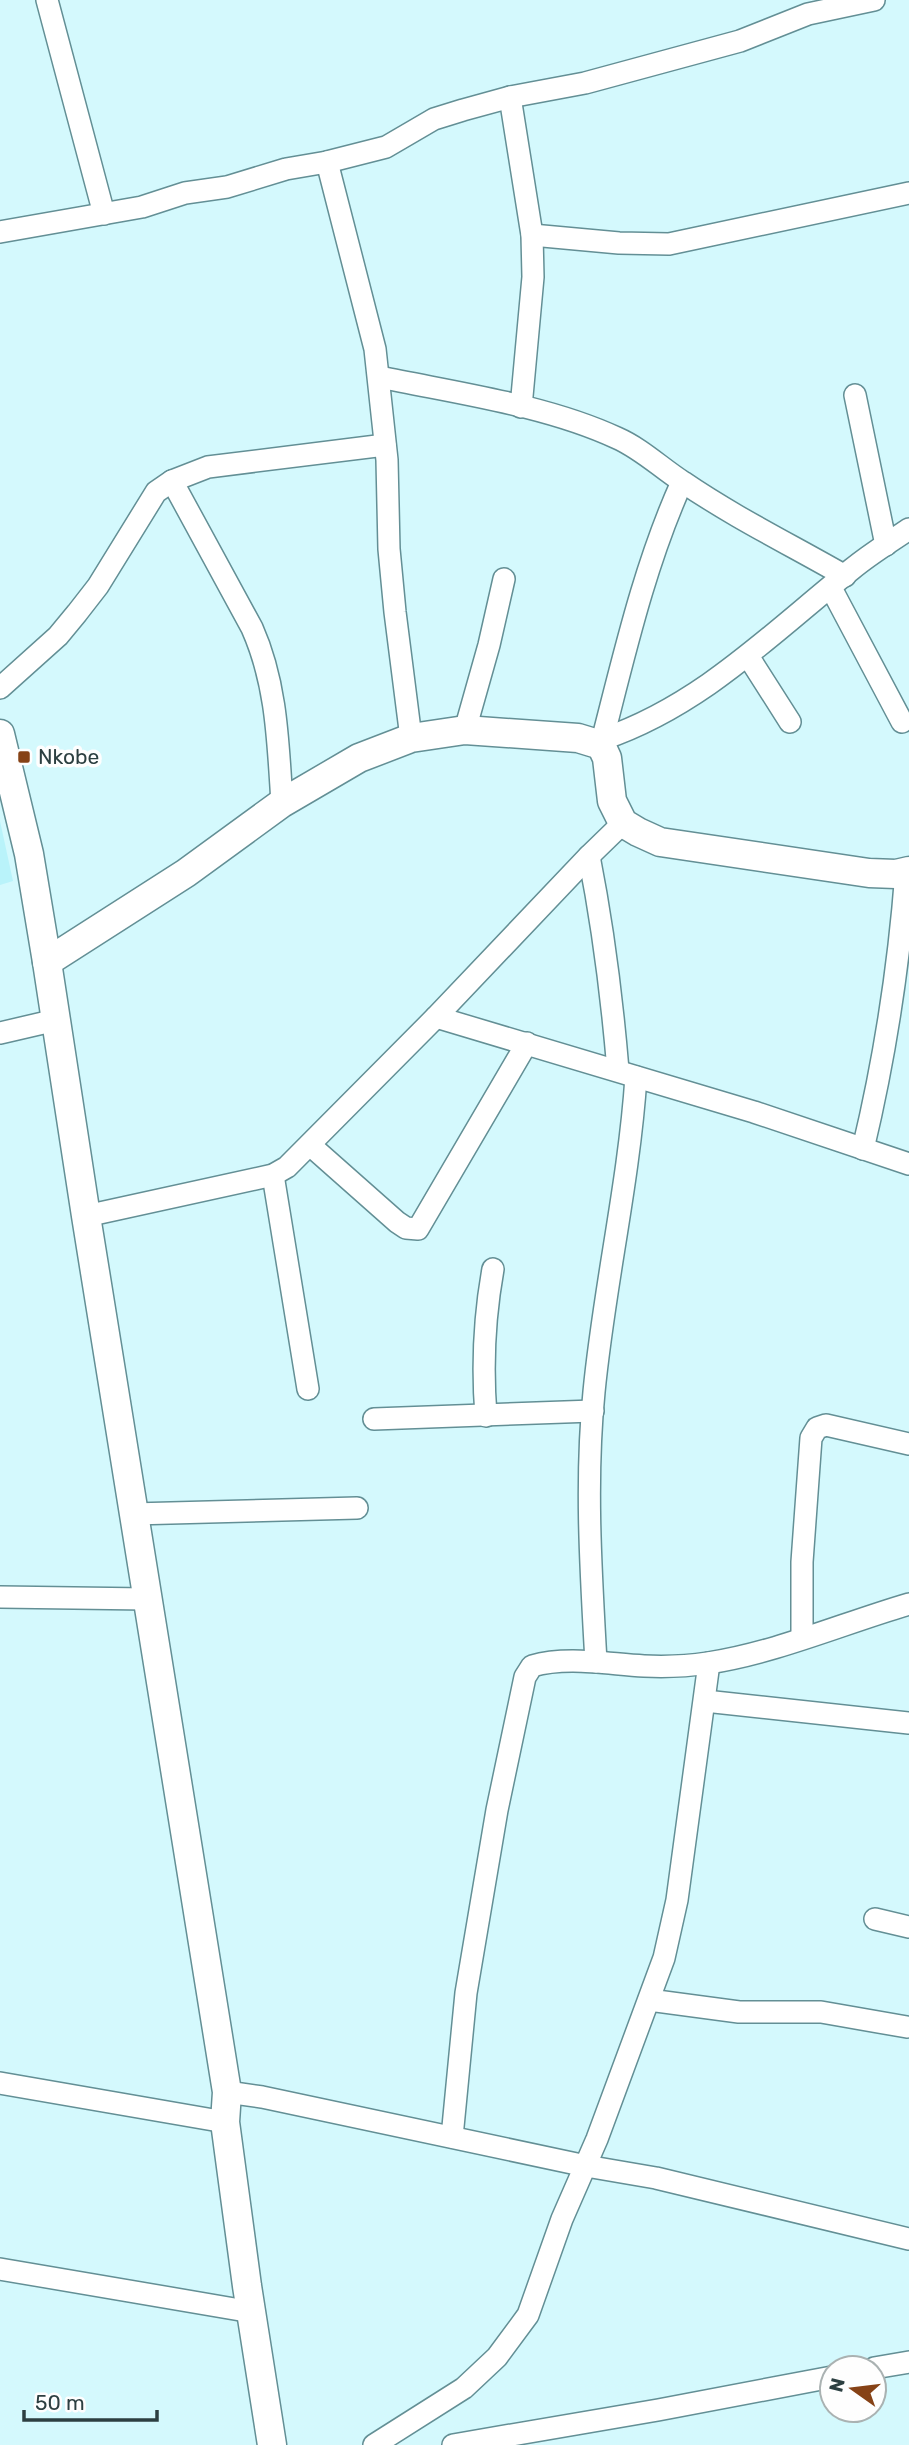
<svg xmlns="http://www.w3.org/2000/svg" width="909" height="2445" viewBox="0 0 909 2445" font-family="Rubik,sans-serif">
  <rect width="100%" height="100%" fill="#d4f9fd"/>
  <!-- built -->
  <polygon fill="#b9f3fa" points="0,821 13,881 0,885"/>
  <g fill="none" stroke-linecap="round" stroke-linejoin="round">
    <defs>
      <g id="street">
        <polyline points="47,0 104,214"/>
        <polyline points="510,97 532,235 533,277 521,407"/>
        <polyline points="327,162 375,349 387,460 389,549 395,612 411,738"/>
        <polyline points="0,232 142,207 185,193 227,187 286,169 327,162 386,147 434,119 463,110 510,97 585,83 740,41 808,14 874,0"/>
        <polyline points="532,235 619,243 669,244 909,193"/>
        <path d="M380,377c76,16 166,28 237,61 25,11 44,30 66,44 51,35 108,63 162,94"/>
        <polyline points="855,395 886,545"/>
        <path d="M172,481l80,147c25,56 26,115 30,175"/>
        <polyline points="831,588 902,722"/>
        <polyline points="748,656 790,722"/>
        <polyline points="0,688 58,636 77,613 98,586 156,492 172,481 208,467 385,445"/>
        <polyline points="465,730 489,645 504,579"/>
        <path d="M603,739c98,-33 170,-107 249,-170 18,-15 38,-27 57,-40"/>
        <path d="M601,745c23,-89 43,-179 81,-263"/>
        <path d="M589,856c14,71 23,142 29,214"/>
        <polyline points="436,1017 754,1112 909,1164"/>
        <polyline points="0,1033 56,1020"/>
        <polyline points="310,1145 397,1222 406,1228 418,1229 527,1043"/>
        <path d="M863,1149c22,-92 36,-183 43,-277"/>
        <polyline points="273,1175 308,1389"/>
        <polyline points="86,1216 273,1175 287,1167 436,1017 589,856 623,823"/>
        <path d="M486,1416c-4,-50 -2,-97 7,-147"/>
        <polyline points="374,1419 593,1411"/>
        <polyline points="133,1514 357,1508"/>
        <polyline points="0,1597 147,1599"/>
        <polyline points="802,1638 802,1562 811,1438 817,1428 826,1425 909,1444"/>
        <path d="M596,1662c-5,-89 -11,-180 -2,-270 10,-105 35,-209 42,-315"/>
        <polyline points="705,1701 909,1723"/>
        <polyline points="875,1919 909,1927"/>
        <polyline points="649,2000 739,2012 821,2012 907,2027"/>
        <polyline points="0,2083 225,2122"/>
        <polyline points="227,2092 262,2097 586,2166 656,2178 909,2239"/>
        <path d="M452,2137l14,-144 31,-183 28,-133 7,-11c35,-10 75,-2 112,0 20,1 44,0 64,-3 67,-10 136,-40 201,-59"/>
        <polyline points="0,2269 252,2312"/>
        <polyline points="874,2368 909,2362"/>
        <polyline points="374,2445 464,2388 497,2357 528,2315 562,2219 597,2139 664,1958 677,1900 709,1663"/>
        <polyline points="453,2445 658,2410 832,2377"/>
      </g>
      <g id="secondary">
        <polyline points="0,734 29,854 47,962 86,1216 227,2092 225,2122 247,2286 272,2445"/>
        <polyline points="47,962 186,873 282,803 359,758 411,738 465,730 578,738 601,745 607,758 612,801 623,823 638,832 660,842 869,873 896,874 909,871"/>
      </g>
    </defs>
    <!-- street casing -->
    <use href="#street" stroke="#638f95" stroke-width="24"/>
    <!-- secondary casing -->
    <use href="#secondary" stroke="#638f95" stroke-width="31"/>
    <!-- street -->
    <use href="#street" stroke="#fff" stroke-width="21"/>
    <!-- secondary -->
    <use href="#secondary" stroke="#fff" stroke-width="28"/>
  </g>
  <!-- markers -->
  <rect fill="#864216" stroke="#fefefe" stroke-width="2.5" x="17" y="750" width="14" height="14" rx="3.5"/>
  <g text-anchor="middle" stroke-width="7" stroke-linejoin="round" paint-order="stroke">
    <!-- poi labels -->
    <g font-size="21" fill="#2c3f41" stroke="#fefefe" text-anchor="start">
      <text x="38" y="764">Nkobe</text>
    </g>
  </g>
  <!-- north arrow -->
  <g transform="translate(853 2389) rotate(284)"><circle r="33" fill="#fefefe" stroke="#aab2b2" stroke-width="2"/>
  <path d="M0-5L12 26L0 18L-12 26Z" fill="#864216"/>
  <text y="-10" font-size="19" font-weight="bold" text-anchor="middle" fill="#2c3f41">N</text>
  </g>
  <!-- scale -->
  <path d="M24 2410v10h133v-10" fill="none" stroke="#2c3f41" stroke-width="3.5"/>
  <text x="35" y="2410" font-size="21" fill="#2c3f41" stroke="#fefefe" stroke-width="5" paint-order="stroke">50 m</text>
</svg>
